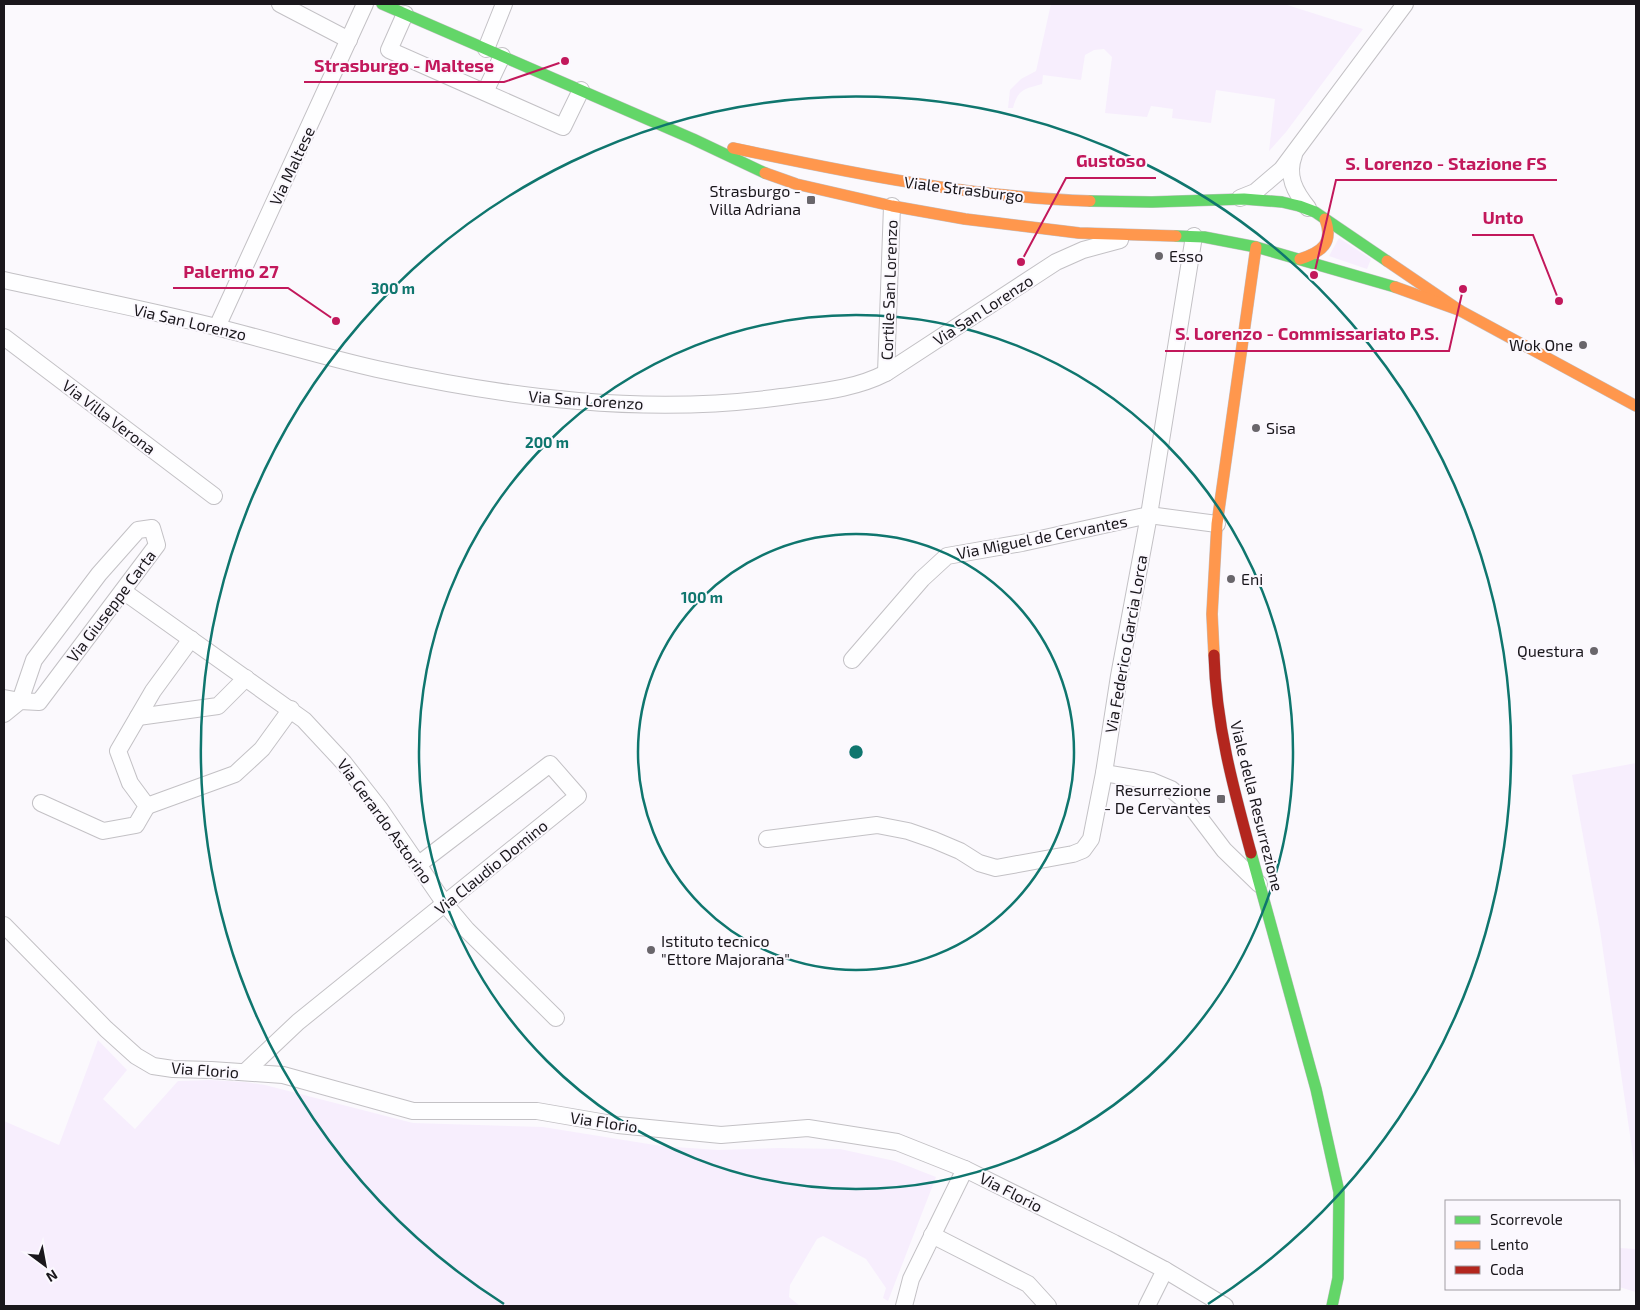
<svg xmlns="http://www.w3.org/2000/svg" width="1640" height="1310" viewBox="0 0 1640 1310" font-family="'Exo 2',sans-serif">
  <rect width="100%" height="100%" fill="#fbf9fd"/>
  <!-- green -->
  <g fill="#f7eefd">
    <path d="M1051,4h233l79,25 -77,103 -17,19 6,-52 -59,-9 -5,33 -39,-5 1,-9 -22,-3 -4,11 -42,-4 7,-56 -8,-8 -10,1 -9,5 -4,25 -38,-5 -1,9c-18,5 -24,5 -29,24h-5l2,-18 11,-11 15,-8z"/>
    <polygon points="1339,238 1371,259 1367,269 1329,256"/>
    <polygon points="1636,763 1636,1176 1600,930 1572,775"/>
    <polygon points="98,1040 127,1070 103,1099 135,1129 178,1081 210,1080 245,1082 265,1085 413,1123 543,1127 661,1146 718,1150 779,1148 840,1149 895,1161 936,1177 888,1301 883,1298 886,1288 866,1259 823,1236 817,1239 790,1285 789,1297 800,1306 4,1306 4,1121 59,1145"/>
    <polygon points="1619,1248 1636,1249 1636,1292 1619,1287"/>
  </g>
  <g fill="none" stroke-linecap="round" stroke-linejoin="round">
    <defs>
      <g id="street">
        <polyline points="280,4 349,40"/>
        <polyline points="405,14 389,50 563,127 581,90"/>
        <polyline points="486,49 504,4"/>
        <polyline points="485,92 502,56"/>
        <path d="M1294,155c-8,21 1,37 14,53"/>
        <polyline points="1240,198 1255,192 1282,169 1405,4"/>
        <path d="M4,280c72,16 145,30 216,48 52,13 104,29 157,41 133,29 269,47 404,28 35,-5 72,-7 105,-24l170,-111 27,-12 37,-10"/>
        <polyline points="217,327 365,4"/>
        <polyline points="4,337 214,496"/>
        <polyline points="886,373 892,206"/>
        <polyline points="123,591 304,720 344,763 380,809 445,904 467,930 556,1018"/>
        <polyline points="852,660 922,579 947,556 1022,543 1149,515 1217,524"/>
        <polyline points="4,698 20,701 39,702 157,545 152,528 138,530 99,574 34,660 20,701 4,714"/>
        <polyline points="138,717 218,706 246,678"/>
        <polyline points="1104,773 1152,781 1171,789 1190,805 1224,850 1259,884"/>
        <polyline points="41,803 103,831 136,825 147,806 130,783 118,751 153,691 191,639"/>
        <polyline points="147,806 235,774 262,749 291,709"/>
        <polyline points="767,839 877,825 908,831 934,840 960,851 979,863 996,868 1073,854 1083,850 1091,839 1104,773 1119,676 1149,515 1194,236"/>
        <polyline points="4,925 106,1029 136,1056 153,1066 173,1069 211,1070 283,1075 413,1111 537,1111 618,1125 721,1135 808,1128 897,1142 965,1169 1114,1243 1165,1270 1225,1306"/>
        <polyline points="245,1072 298,1022 578,796 550,764 419,864"/>
        <polyline points="932,1235 1028,1284 1048,1306"/>
        <polyline points="904,1306 911,1279 965,1169"/>
        <polyline points="1147,1306 1165,1270"/>
      </g>
      <g id="fast">
        <polyline points="382,4 693,139 765,173"/>
        <polyline points="1090,201 1152,202 1244,199 1282,202 1299,206 1315,212 1387,261"/>
        <polyline points="1176,236 1204,237 1256,247 1395,287"/>
        <polyline points="1251,853 1316,1089 1339,1192 1338,1278 1332,1306"/>
      </g>
      <g id="slow">
        <path d="M733,148c118,25 236,49 357,53"/>
        <polyline points="765,173 796,184 892,206 965,219 1079,233 1176,236"/>
        <path d="M1300,259c22,-7 34,-16 25,-40"/>
        <polyline points="1387,261 1459,310 1636,406"/>
        <polyline points="1395,287 1459,310"/>
        <polyline points="1214,655 1212,614 1217,524 1256,247"/>
      </g>
      <path id="jam" d="M1214,655c2,69 19,132 37,198"/>
    </defs>
    <!-- street casing -->
    <use href="#street" stroke="#c3c1c5" stroke-width="18"/>
    <!-- fast casing -->
    <use href="#fast" stroke="#c3c1c5" stroke-width="12"/>
    <!-- slow casing -->
    <use href="#slow" stroke="#c3c1c5" stroke-width="12"/>
    <!-- jam casing -->
    <use href="#jam" stroke="#c3c1c5" stroke-width="12"/>
    <!-- street -->
    <use href="#street" stroke="#fefeff" stroke-width="16"/>
    <!-- fast -->
    <use href="#fast" stroke="#63d668" stroke-width="11"/>
    <!-- slow -->
    <use href="#slow" stroke="#ff974d" stroke-width="11"/>
    <!-- jam -->
    <use href="#jam" stroke="#b3261e" stroke-width="11"/>
  </g>
  <!-- distance rings -->
  <g fill="none" stroke="#0f766e" stroke-width="2.5">
    <circle cx="856" cy="752" r="218"/>
    <circle cx="856" cy="752" r="437"/>
    <path d="M504 1304A655 655 0 1 1 1208 1304"/>
  </g>
  <!-- markers -->
  <g fill="#69666b" stroke="#fbf8fe" stroke-width="2">
    <rect x="806" y="195" width="10" height="10" rx="2.5"/>
    <circle cx="1159" cy="256" r="5"/>
    <circle cx="1583" cy="345" r="5"/>
    <circle cx="1256" cy="428" r="5"/>
    <circle cx="1231" cy="579" r="5"/>
    <circle cx="1594" cy="651" r="5"/>
    <rect x="1216" y="794" width="10" height="10" rx="2.5"/>
    <circle cx="651" cy="950" r="5"/>
  </g>
  <g text-anchor="middle" stroke-width="4" stroke-linejoin="round" paint-order="stroke">
    <!-- street labels -->
    <g font-size="16" fill="#1a171c" stroke="#fbf8fe">
      <text transform="translate(292 166) rotate(-65)" y="6">Via Maltese</text>
      <text transform="translate(964 189) rotate(7)" y="6">Viale Strasburgo</text>
      <text transform="translate(889 290) rotate(-88)" y="6">Cortile San Lorenzo</text>
      <text transform="translate(983 310) rotate(-33)" y="6">Via San Lorenzo</text>
      <text transform="translate(190 322) rotate(13)" y="6">Via San Lorenzo</text>
      <text transform="translate(586 400) rotate(4)" y="6">Via San Lorenzo</text>
      <text transform="translate(109 417) rotate(37)" y="6">Via Villa Verona</text>
      <text transform="translate(1042 537) rotate(-11)" y="6">Via Miguel de Cervantes</text>
      <text transform="translate(111 606) rotate(-53)" y="6">Via Giuseppe Carta</text>
      <text transform="translate(1126 644) rotate(-80)" y="6">Via Federico Garcia Lorca</text>
      <text transform="translate(1257 806) rotate(76)" y="6">Viale della Resurrezione</text>
      <text transform="translate(385 821) rotate(54)" y="6">Via Gerardo Astorino</text>
      <text transform="translate(491 867) rotate(-39)" y="6">Via Claudio Domino</text>
      <text transform="translate(205 1070) rotate(4)" y="6">Via Florio</text>
      <text transform="translate(604 1122) rotate(8)" y="6">Via Florio</text>
      <text transform="translate(1011 1192) rotate(27)" y="6">Via Florio</text>
    </g>
    <!-- poi labels -->
    <g font-size="16" fill="#1a171c" stroke="#fbf8fe" text-anchor="end">
      <text x="801" y="197">Strasburgo -<tspan x="801" dy="18">Villa Adriana</tspan></text>
      <text x="1169" y="262" text-anchor="start">Esso</text>
      <text x="1573" y="351">Wok One</text>
      <text x="1266" y="434" text-anchor="start">Sisa</text>
      <text x="1241" y="585" text-anchor="start">Eni</text>
      <text x="1584" y="657">Questura</text>
      <text x="1211" y="796">Resurrezione<tspan x="1211" dy="18">- De Cervantes</tspan></text>
      <text x="661" y="947" text-anchor="start">Istituto tecnico<tspan x="661" dy="18">"Ettore Majorana"</tspan></text>
    </g>
  </g>
  <circle cx="856" cy="752" r="8" fill="#0f766e" stroke="#fbf8fe" stroke-width="2.5"/>
  <g font-size="15" text-anchor="middle" font-weight="bold" fill="#0f766e" stroke="#fbf8fe" stroke-width="4" stroke-linejoin="round" paint-order="stroke">
    <text x="393" y="294">300 m</text>
    <text x="547" y="448">200 m</text>
    <text x="702" y="603">100 m</text>
  </g>
  <!-- callouts -->
  <path fill="none" stroke="#c2185b" stroke-width="2" d="M565 61L504 82H304M1021 262L1066 178H1156M1314 275L1336 180H1557M1559 301L1533 235H1472M336 321L288 288H173M1463 289L1449 351H1165"/>
  <g fill="#c2185b" stroke="#fbf8fe" stroke-width="2">
    <circle cx="565" cy="61" r="5"/>
    <circle cx="1021" cy="262" r="5"/>
    <circle cx="1314" cy="275" r="5"/>
    <circle cx="1559" cy="301" r="5"/>
    <circle cx="336" cy="321" r="5"/>
    <circle cx="1463" cy="289" r="5"/>
  </g>
  <g font-size="18" text-anchor="middle" font-weight="bold" fill="#c2185b" stroke="#fbf8fe" stroke-width="4" stroke-linejoin="round" paint-order="stroke">
    <text x="404" y="72">Strasburgo - Maltese</text>
    <text x="1111" y="167">Gustoso</text>
    <text x="1446" y="170">S. Lorenzo - Stazione FS</text>
    <text x="1503" y="224">Unto</text>
    <text x="231" y="278">Palermo 27</text>
    <text x="1307" y="340">S. Lorenzo - Commissariato P.S.</text>
  </g>
  <!-- border -->
  <rect width="1640" height="1310" fill="none" stroke="#1a171c" stroke-width="10"/>
  <!-- legend -->
  <rect x="1445" y="1200" width="175" height="90" fill="#fbf8fe" stroke="#a19ea4"/>
  <rect x="1455" y="1216" width="25" height="8" fill="#63d668" stroke="#a19ea4"/>
  <text x="1490" y="1225" font-size="15" fill="#1a171c">Scorrevole</text>
  <rect x="1455" y="1241" width="25" height="8" fill="#ff974d" stroke="#a19ea4"/>
  <text x="1490" y="1250" font-size="15" fill="#1a171c">Lento</text>
  <rect x="1455" y="1266" width="25" height="8" fill="#b3261e" stroke="#a19ea4"/>
  <text x="1490" y="1275" font-size="15" fill="#1a171c">Coda</text>
  <!-- north arrow -->
  <g transform="translate(45 1265) rotate(148)" stroke="#fbf8fe" stroke-width="4" paint-order="stroke">
  <path d="M0-4L9 19L0 12L-9 19Z" fill="#1a171c"/>
  <text y="-8" font-size="14" font-weight="bold" text-anchor="middle" fill="#1a171c">N</text>
  </g>
</svg>
